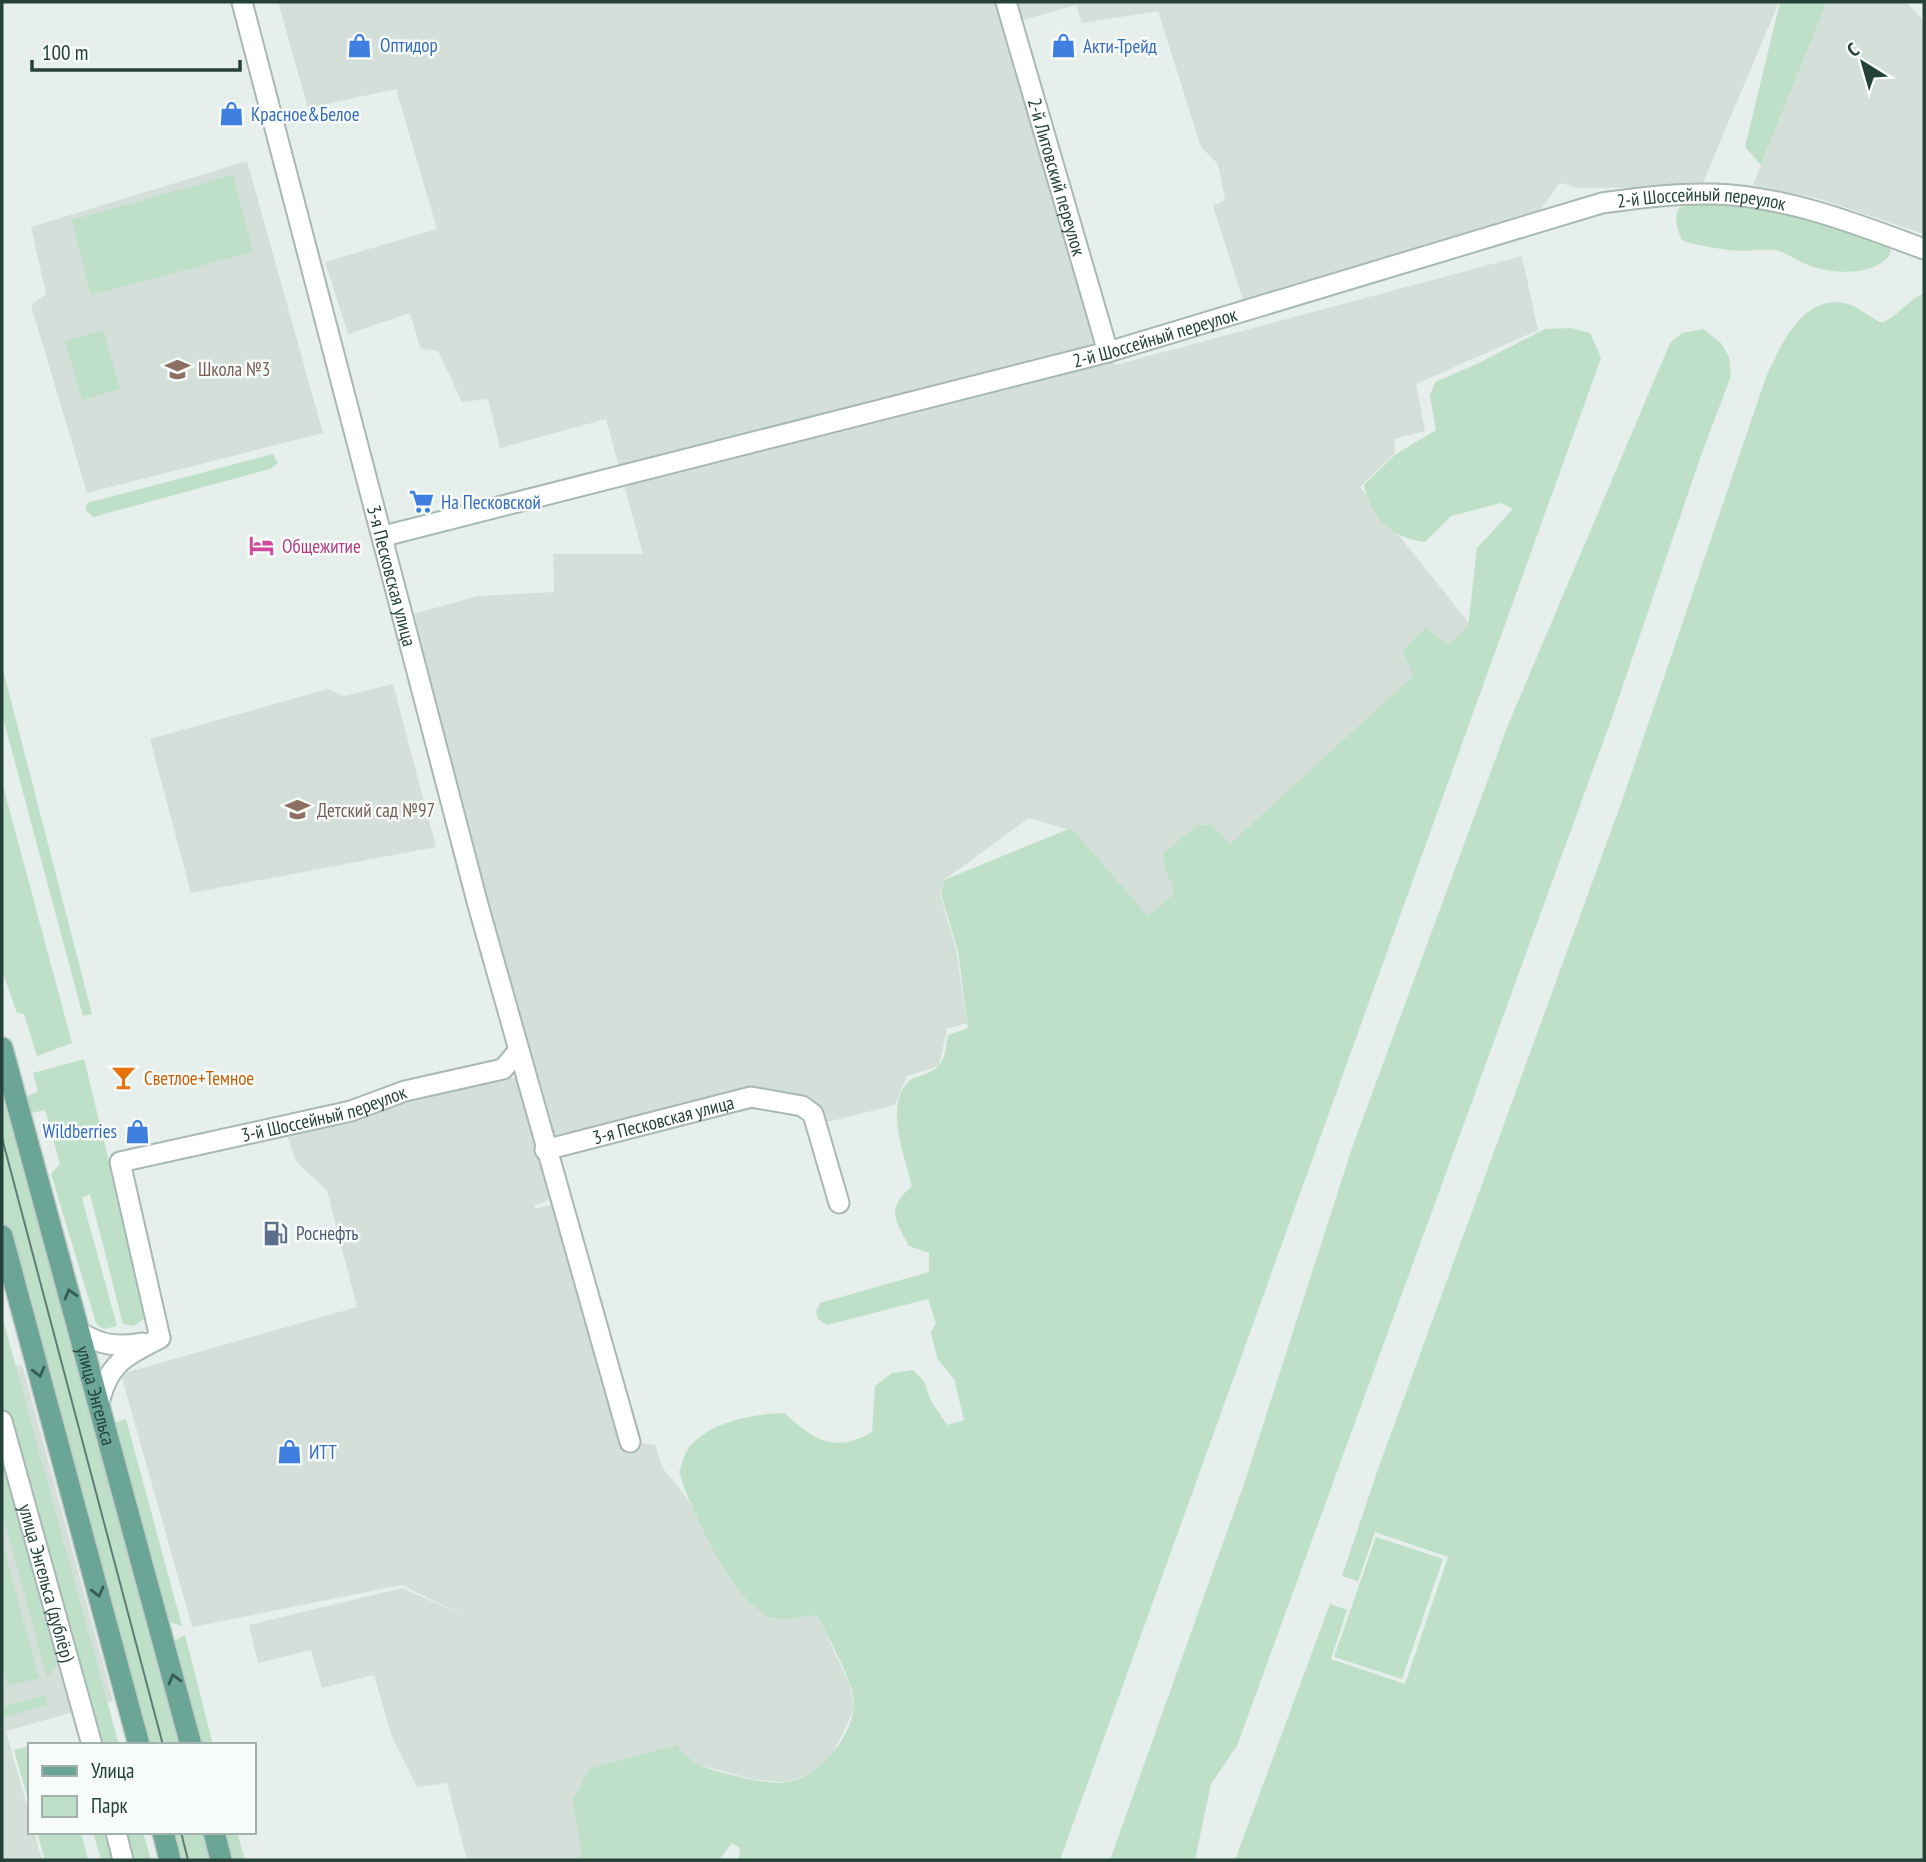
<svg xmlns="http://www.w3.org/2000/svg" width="1926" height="1862" viewBox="0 0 1926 1862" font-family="'PT Sans Narrow',sans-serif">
  <rect width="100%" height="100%" fill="#e6efeb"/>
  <!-- built -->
  <g fill="#d4dfda">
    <polygon points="278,2 1779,2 1701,187 1579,188 1560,183 1537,214 1243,300 1213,206 1225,200 1218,164 1201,147 1158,11 1082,23 1076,5 1012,23 1108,352 1115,365 1522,256 1538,330 1416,384 1425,431 1394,439 1395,453 1360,487 1473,628 1149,928 1069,830 1029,818 944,880 940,894 956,949 967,1023 947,1029 939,1066 907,1076 895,1105 823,1123 780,1104 557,1150 410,615 478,596 554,592 553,554 643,554 606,419 500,448 488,399 462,402 438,351 420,348 410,313 348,334 325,262 437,229 396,89 308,108"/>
    <polygon points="1827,2 1906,2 1924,21 1924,234 1820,199 1753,185"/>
    <polygon points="247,161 323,433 87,493 31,305 46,294 31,227"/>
    <polygon points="393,684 436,847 191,893 150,739 328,689 344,696"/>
    <polygon points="501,1076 515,1078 522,1087 553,1198 535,1205 535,1209 561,1202 630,1441 655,1445 662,1467 689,1501 718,1558 775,1619 817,1615 849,1683 855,1707 833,1754 818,1769 788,1783 752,1779 696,1764 590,1769 597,1860 467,1860 447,1783 417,1787 392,1737 374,1675 322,1688 311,1650 258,1663 249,1625 402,1588 464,1616 402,1585 192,1627 121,1374 357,1307 327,1190 296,1162 286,1131"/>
    <polygon points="22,1364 113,1701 6,1731 30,1817 30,1832 34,1832 42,1860 2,1860 2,1370"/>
  </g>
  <!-- green -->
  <g fill="#bfe0c8">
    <polygon points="1780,2 1827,2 1761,165 1745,147"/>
    <polygon points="233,175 253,252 91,295 72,220"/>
    <path d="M1710,202c61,6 118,19 175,42l6,4 -1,7c-18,22 -57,19 -82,10 -10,-3 -19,-11 -29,-14 -10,-3 -23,-1 -33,0 -16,0 -50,-5 -64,-11 -5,-12 -9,-22 -2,-33z"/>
    <path d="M1924,293v1567h-689l95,-256 17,6 -16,49 74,25 43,-127 -73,-25 -17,49 -16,-5 35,-104 246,-674 143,-421c15,-32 37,-85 82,-73 11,3 22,14 34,19 17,-8 25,-22 42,-30z"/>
    <path d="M1571,328l19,5 11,25 -541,1502h-321l1,-12 -8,-5 -13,17h-137l-9,-60 16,-31 87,-24c6,6 13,14 20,18 15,9 78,24 94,19 32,-9 58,-41 64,-73 4,-21 -27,-73 -37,-94 -13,1 -31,6 -43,3 -40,-10 -83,-109 -95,-146 3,-7 6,-20 11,-26 23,-25 63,-32 94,-33 31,27 49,41 88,19l3,-46 17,-13 21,-3 11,11 7,20 16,24 17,-5 -10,-41 -17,-21 -6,-26 5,-9 -8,-24 -101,26 -9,-6 -2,-7 4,-9 109,-31v-19l-20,-7c-15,-28 -23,-37 3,-60 -7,-30 -29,-81 -2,-106 4,-3 11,-4 15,-6 20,-6 20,-21 23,-39l20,-7 -10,-77 -17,-57 3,-14 127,-52 77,88 26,-22c-2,-16 -13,-26 -10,-41l33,-28h14l19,19 183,-168 -10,-26 23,-23 21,18 21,-18 9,-79 36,-39 -12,-6 -50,13 -26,26c-35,-5 -52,-22 -61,-57l32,-31 40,-24 -6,-34 5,-14 42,-18 68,-35z"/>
    <polygon points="1703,329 1721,343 1729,357 1731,376 1699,461 1613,715 1237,1746 1211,1784 1195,1860 1110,1860 1244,1484 1353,1145 1508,725 1670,343 1682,333"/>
    <polygon points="103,330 120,389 82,400 65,341"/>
    <polygon points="273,454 278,463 270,469 93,517 86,510 87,503"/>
    <polygon points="2,666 92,1014 83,1016 2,714"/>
    <polygon points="2,782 72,1043 37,1056 24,1014 17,1013 2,970"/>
    <polygon points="84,1059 147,1317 133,1326 123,1324 90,1194 82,1198 117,1326 103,1329 96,1323 51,1174 60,1164 45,1110 31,1113 26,1096 38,1092 33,1073"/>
    <polygon points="2,1073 182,1745 145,1745 2,1215"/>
    <polygon points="2,1316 119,1745 95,1745 2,1410"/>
    <polygon points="126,1419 182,1626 163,1620 111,1424"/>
    <polygon points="2,1440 58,1653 58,1663 47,1678 2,1511"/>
    <polygon points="1376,1537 1443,1559 1402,1679 1334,1657"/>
    <polygon points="2,1541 39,1678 8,1686 2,1663"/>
    <polygon points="185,1635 213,1745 197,1745 168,1644"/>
    <polygon points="46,1695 48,1705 2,1718 2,1707"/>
    <polygon points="30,1746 30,1806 14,1750"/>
    <polygon points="37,1832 81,1832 88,1860 45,1860"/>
    <polygon points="93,1832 108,1832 115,1860 101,1860"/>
    <polygon points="119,1832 143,1832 151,1860 127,1860"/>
    <polygon points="169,1832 204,1832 210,1860 177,1860"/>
    <polygon points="220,1832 237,1832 245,1860 228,1860"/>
  </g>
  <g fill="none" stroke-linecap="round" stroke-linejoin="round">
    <defs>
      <g id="minor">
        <path id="s1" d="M242,2l236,903 152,537"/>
        <path id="s2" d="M1006,2l102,350"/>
        <path id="s3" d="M384,536l724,-184 494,-149c37,-5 74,-10 111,-9 73,2 144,30 211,55"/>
        <path id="s4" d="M545,1150l206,-53 51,9 11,8 26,89"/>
        <path d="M80,1332c21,14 38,15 62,11"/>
        <path id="s5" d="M160,1338l-40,-176 231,-51 54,-20 98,-22 16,-19"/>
        <path d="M100,1399c10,-38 28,-44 60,-61"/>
        <path id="s6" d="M2,1421l90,324"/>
        <polyline points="116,1832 123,1860"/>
      </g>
      <g id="major">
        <path id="s7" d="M2,1048l189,697"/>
        <polyline points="2,1236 139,1745"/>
        <polyline points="163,1832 170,1860"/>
        <polyline points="214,1832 221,1860"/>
      </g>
    </defs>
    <!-- minor casing -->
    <use href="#minor" stroke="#a8b8b2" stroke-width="23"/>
    <!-- major casing -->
    <use href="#major" stroke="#c2cac8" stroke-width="24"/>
    <!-- minor -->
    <use href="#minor" stroke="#fff" stroke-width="19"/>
    <!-- major -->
    <use href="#major" stroke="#6aa596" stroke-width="21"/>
    <!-- tram -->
    <g stroke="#5f7d75" stroke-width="2">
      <polyline points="2,1138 163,1745"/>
      <polyline points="181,1832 188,1860"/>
    </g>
  </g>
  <!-- one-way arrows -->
  <defs><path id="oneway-chevron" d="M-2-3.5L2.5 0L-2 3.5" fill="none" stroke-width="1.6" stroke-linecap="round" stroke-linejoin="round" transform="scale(1.75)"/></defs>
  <g stroke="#365b51">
    <use href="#oneway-chevron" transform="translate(70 1294) rotate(-106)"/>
    <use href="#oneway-chevron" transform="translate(39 1372) rotate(75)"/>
    <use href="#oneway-chevron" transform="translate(98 1592) rotate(75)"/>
    <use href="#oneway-chevron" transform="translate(174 1679) rotate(-105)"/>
  </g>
  <!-- icons -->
  <defs>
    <symbol id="shop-bare" viewBox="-9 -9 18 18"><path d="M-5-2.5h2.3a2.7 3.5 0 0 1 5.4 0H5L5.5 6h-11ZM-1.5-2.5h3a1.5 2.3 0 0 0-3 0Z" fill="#3f7fe0" stroke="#f7fbf9" stroke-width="2.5" paint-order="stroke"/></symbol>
    <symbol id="school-bare" viewBox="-9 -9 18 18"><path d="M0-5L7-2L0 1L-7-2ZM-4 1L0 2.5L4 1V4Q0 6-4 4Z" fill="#8d6e63" stroke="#f7fbf9" stroke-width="2.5" paint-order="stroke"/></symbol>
    <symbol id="supermarket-bare" viewBox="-9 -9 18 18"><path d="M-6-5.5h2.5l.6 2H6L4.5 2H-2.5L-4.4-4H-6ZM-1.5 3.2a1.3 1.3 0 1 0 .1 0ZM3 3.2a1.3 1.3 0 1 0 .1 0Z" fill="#3f7fe0" stroke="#f7fbf9" stroke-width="2.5" paint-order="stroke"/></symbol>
    <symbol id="hotel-bare" viewBox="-9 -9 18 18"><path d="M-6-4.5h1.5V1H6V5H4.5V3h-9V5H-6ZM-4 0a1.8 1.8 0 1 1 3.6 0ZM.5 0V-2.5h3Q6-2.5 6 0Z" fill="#d1479c" stroke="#f7fbf9" stroke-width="2.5" paint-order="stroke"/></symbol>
    <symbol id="bar-bare" viewBox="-9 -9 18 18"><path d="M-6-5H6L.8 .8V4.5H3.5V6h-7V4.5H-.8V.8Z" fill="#e8710a" stroke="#f7fbf9" stroke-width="2.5" paint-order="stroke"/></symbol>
    <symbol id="fuel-bare" viewBox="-9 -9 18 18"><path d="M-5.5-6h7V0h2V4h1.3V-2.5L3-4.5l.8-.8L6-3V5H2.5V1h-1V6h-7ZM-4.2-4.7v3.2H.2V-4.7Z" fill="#5c6f8a" stroke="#f7fbf9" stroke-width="2.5" paint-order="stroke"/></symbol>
  </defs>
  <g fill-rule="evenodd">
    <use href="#shop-bare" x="342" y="28" width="35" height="35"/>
    <use href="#shop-bare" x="1046" y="28" width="35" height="35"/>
    <use href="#shop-bare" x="214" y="96" width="35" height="35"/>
    <use href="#school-bare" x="160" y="352" width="35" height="35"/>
    <use href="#supermarket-bare" x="404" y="484" width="35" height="35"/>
    <use href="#hotel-bare" x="244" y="528" width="35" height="35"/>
    <use href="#school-bare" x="280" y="792" width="35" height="35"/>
    <use href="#bar-bare" x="106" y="1060" width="35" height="35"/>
    <use href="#shop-bare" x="120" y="1114" width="35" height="35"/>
    <use href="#fuel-bare" x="258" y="1216" width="35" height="35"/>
    <use href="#shop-bare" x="272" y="1434" width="35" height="35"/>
  </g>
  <g text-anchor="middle" stroke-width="5" stroke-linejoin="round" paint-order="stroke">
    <!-- shop labels -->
    <g font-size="19" fill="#366cbe" stroke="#f7fbf9" text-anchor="start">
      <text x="380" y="52">Оптидор</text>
      <text x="1083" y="53">Акти-Трейд</text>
      <text x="251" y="121">Красное&amp;Белое</text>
      <text x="441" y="509">На Песковской</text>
      <text x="117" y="1138" text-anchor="end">Wildberries</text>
      <text x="309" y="1459">ИТТ</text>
    </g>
    <!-- street labels -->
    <g font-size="19" fill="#24423a" stroke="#f7fbf9">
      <text dy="7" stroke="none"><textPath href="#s2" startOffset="182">2-й Литовский переулок</textPath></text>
      <text dy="7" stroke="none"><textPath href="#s3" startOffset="1363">2-й Шоссейный переулок</textPath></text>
      <text dy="7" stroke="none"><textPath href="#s3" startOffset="796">2-й Шоссейный переулок</textPath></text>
      <text dy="7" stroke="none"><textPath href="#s1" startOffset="593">3-я Песковская улица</textPath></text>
      <text dy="7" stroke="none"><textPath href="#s5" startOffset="390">3-й Шоссейный переулок</textPath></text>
      <text dy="7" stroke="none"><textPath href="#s4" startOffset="122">3-я Песковская улица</textPath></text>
      <text dy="7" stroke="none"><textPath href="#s7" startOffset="360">улица Энгельса</textPath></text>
      <text dy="7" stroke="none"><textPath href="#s6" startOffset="168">улица Энгельса (дублёр)</textPath></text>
    </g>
    <!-- education labels -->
    <g font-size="19" fill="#785e54" stroke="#f7fbf9" text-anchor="start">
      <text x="198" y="376">Школа №3</text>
      <text x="317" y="817">Детский сад №97</text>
    </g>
    <!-- hotel labels -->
    <g font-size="19" fill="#b23c85" stroke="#f7fbf9" text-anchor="start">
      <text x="282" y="553">Общежитие</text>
    </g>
    <!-- food labels -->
    <g font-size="19" fill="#c56008" stroke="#f7fbf9" text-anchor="start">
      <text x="144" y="1085">Светлое+Темное</text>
    </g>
    <!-- service labels -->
    <g font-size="19" fill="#4e5e75" stroke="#f7fbf9" text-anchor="start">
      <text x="296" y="1240">Роснефть</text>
    </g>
  </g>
  <!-- border -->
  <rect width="1926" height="1862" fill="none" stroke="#24423a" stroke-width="7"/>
  <!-- legend -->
  <rect x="28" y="1743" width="228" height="91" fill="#f7fbf9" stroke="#a3b1ad" stroke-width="2"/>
  <rect x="42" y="1766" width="35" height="10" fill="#6aa596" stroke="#a3b1ad" stroke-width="2"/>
  <text x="91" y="1778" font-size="21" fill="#24423a">Улица</text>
  <rect x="42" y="1796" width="35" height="21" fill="#bfe0c8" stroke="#a3b1ad" stroke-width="2"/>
  <text x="91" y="1813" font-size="21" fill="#24423a">Парк</text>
  <!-- north arrow -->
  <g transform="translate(1863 63) rotate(323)" stroke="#f7fbf9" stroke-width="5" paint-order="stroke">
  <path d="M0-5L12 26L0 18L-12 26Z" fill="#24423a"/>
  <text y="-10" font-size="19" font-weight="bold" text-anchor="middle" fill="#24423a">С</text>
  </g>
  <!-- scale -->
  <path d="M32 60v10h208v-10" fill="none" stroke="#24423a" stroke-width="3.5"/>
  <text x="42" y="60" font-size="21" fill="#24423a" stroke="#f7fbf9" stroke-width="5" paint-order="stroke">100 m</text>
</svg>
